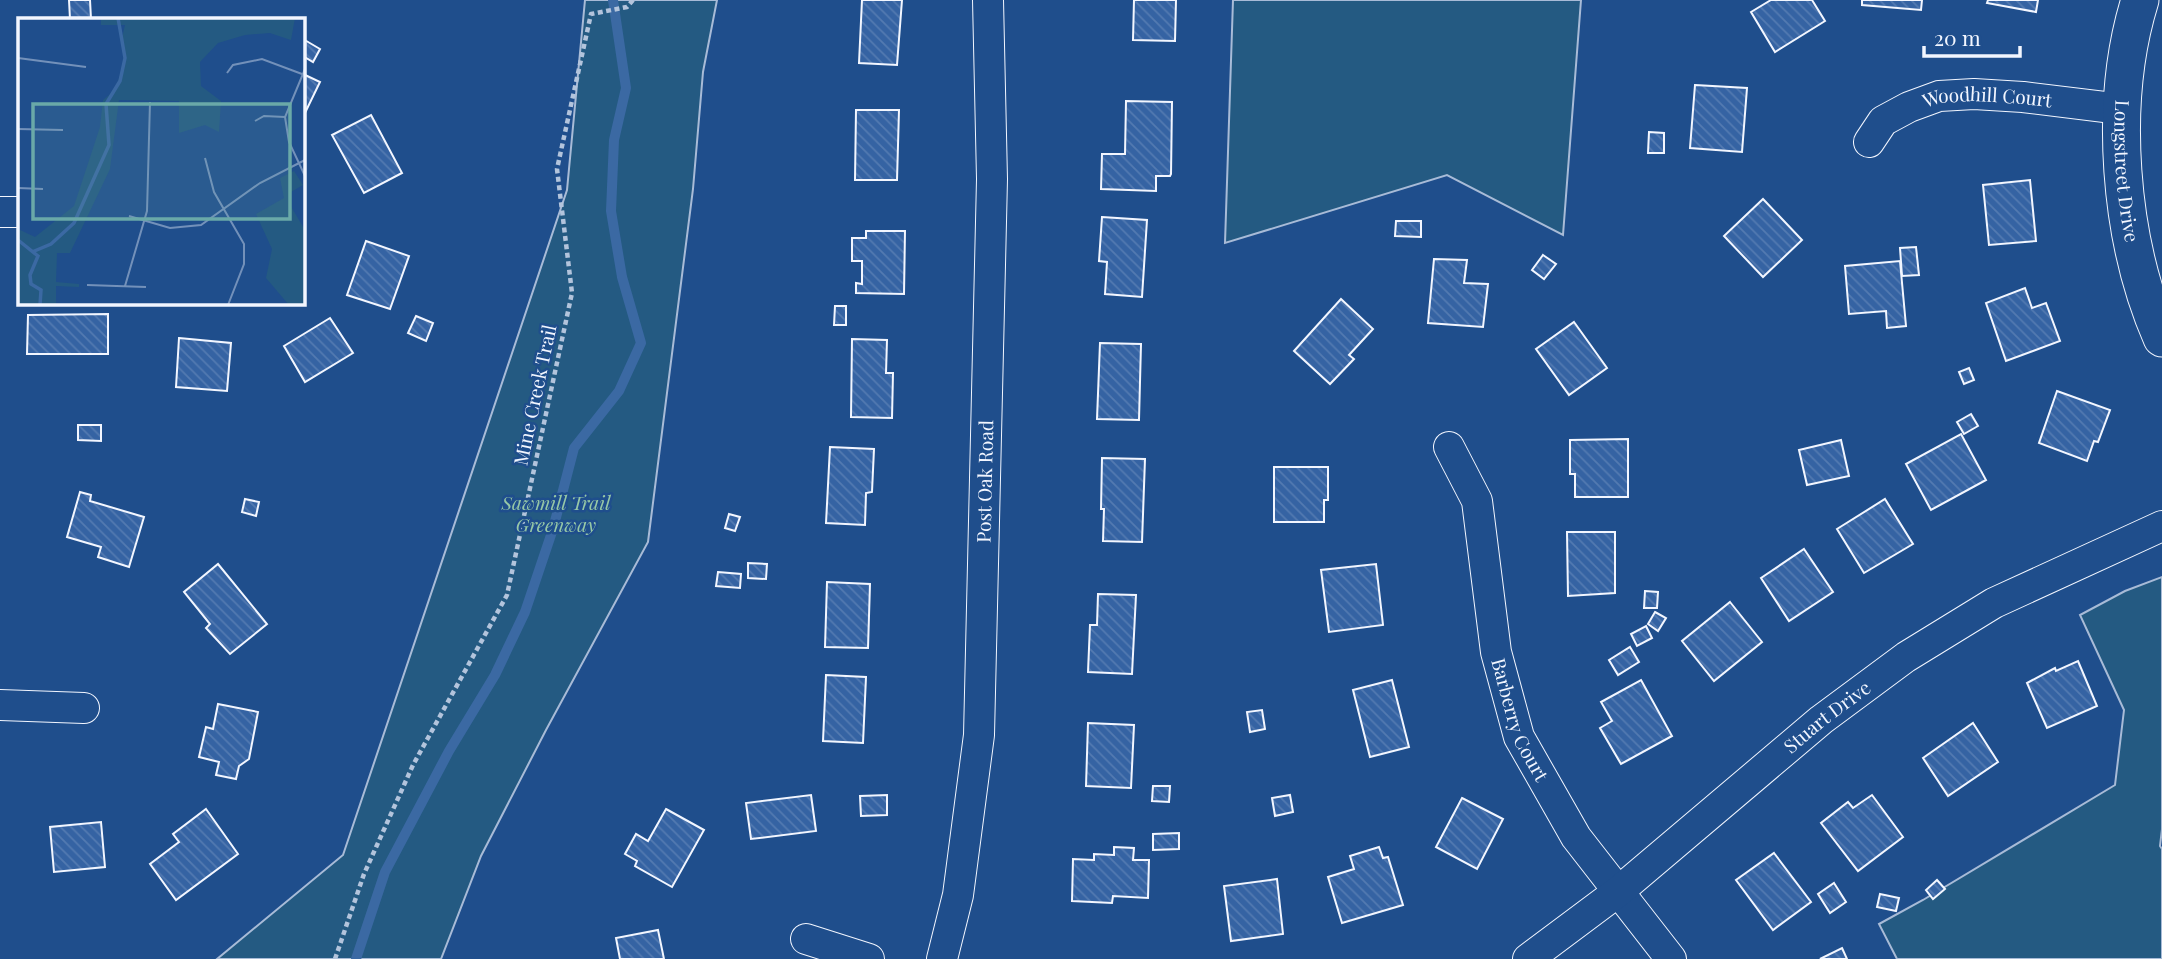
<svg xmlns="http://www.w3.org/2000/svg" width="2162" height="959" viewBox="0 0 2162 959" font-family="'Playfair Display',serif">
  <defs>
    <pattern id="building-back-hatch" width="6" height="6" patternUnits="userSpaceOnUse" patternTransform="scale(1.75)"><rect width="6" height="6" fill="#3563a3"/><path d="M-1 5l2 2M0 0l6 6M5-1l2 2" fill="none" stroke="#537ab1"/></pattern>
  </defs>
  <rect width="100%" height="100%" fill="#1f4e8c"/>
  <!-- green -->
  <g fill="#245a82" stroke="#a8bbd7" stroke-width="2">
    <polygon points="585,0 717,0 703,72 693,189 648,542 546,730 481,856 441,959 217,959 343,855 567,190"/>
    <polygon points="1233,0 1581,0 1563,235 1447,175 1225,243"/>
    <polygon points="2162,577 2162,829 2160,846 2162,849 2162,959 1897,959 1879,924 1923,900 2115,785 2124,710 2080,615 2125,591"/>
  </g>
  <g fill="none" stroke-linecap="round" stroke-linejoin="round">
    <!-- stream -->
    <polyline stroke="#3b69a3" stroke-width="10" points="356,959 385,872 449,751 495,675 525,612 553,529 574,448 619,391 641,343 622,277 611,211 614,140 626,88 613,0"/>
  </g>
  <!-- building -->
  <g fill="url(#building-back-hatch)" stroke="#f2f6ff" stroke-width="2">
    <polygon points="69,0 90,0 91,19 70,19"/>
    <polygon points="862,0 902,0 897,65 859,63"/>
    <polygon points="1134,0 1176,0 1175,41 1133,40"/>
    <polygon points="1771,0 1812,0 1825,21 1775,52 1751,12"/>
    <polygon points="1862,0 1922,0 1921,10 1862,5"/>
    <polygon points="1988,0 2038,0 2036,12 1987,3"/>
    <polygon points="303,39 320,49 313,62 303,56"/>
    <polygon points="303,74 320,82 303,117"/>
    <polygon points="1695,85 1747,88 1742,152 1690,148"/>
    <polygon points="1126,101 1172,102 1171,174 1170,176 1156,176 1156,191 1101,189 1102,154 1125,154"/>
    <polygon points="856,110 899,110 897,180 855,180"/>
    <polygon points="371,115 402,173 364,193 332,135"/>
    <polygon points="1649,132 1664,133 1664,153 1648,153"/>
    <polygon points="2030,180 2036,241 1989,245 1983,185"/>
    <polygon points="1763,199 1802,240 1763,277 1724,236"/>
    <polygon points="1102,217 1147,220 1142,297 1105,294 1107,262 1099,261"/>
    <polygon points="1396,221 1421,221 1421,237 1395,236"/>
    <polygon points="866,231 905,231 904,294 856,293 856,283 862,284 862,261 852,261 852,238 866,238"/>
    <polygon points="366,241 409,256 390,309 347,295"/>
    <polygon points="1916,247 1919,275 1902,276 1900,248"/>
    <polygon points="1543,255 1556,264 1544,279 1532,270"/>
    <polygon points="1434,259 1467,260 1464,283 1488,284 1483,327 1428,323"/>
    <polygon points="1900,261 1906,326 1887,328 1886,311 1849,314 1845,266"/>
    <polygon points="2025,288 2032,308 2046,303 2060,341 2006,361 1986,303"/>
    <polygon points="1341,299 1373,329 1349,355 1354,359 1330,384 1294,351"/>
    <polygon points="835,306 846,306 846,325 834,325"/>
    <polygon points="108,314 108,354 27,354 28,315"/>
    <polygon points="416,316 433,323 426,341 408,333"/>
    <polygon points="330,318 353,353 305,382 284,346"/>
    <polygon points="1574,322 1607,368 1569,395 1536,349"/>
    <polygon points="179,338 231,343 227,391 176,387"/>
    <polygon points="852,339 887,340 886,373 893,373 892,418 851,417"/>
    <polygon points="1100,343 1141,344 1139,420 1097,419"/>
    <polygon points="1969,368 1974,380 1964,384 1959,372"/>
    <polygon points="2057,391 2110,410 2098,442 2094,441 2087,461 2039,443"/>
    <polygon points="1971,414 1978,426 1964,434 1957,422"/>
    <polygon points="78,425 101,425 101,441 78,440"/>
    <polygon points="1961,434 1986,480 1931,510 1906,464"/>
    <polygon points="1628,439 1628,497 1575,497 1575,474 1570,474 1570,440"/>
    <polygon points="1841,440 1849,476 1807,485 1799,450"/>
    <polygon points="830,447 874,449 872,492 866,493 865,525 826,523"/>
    <polygon points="1102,458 1145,459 1142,542 1103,541 1104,509 1101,509"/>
    <polygon points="1274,467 1328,467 1328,500 1324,500 1324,522 1274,522"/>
    <polygon points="80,492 91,495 90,501 144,517 129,567 98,557 101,547 67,537"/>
    <polygon points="245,499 259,502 256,516 242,512"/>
    <polygon points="1885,499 1913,544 1864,573 1837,529"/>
    <polygon points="729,514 740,517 735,531 725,528"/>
    <polygon points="1567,532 1615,532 1615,593 1568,596"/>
    <polygon points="1804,549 1833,592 1789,621 1761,578"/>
    <polygon points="748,563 767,564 766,579 748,578"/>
    <polygon points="218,564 267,624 230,654 206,628 210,624 184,592"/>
    <polygon points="1376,564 1383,625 1329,632 1321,570"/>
    <polygon points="718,572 741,574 740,588 716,586"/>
    <polygon points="827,582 870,584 868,648 825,647"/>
    <polygon points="1645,591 1658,592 1657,608 1644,608"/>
    <polygon points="1098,594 1136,595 1132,674 1088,672 1090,625 1097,625"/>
    <polygon points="1730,602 1762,642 1714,681 1682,641"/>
    <polygon points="1655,612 1666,618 1658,631 1648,624"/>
    <polygon points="1646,626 1652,638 1637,646 1631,634"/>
    <polygon points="1630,647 1639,662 1618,675 1609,660"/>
    <polygon points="2078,661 2097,706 2047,728 2027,683 2055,668 2056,671"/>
    <polygon points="826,675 866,677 863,743 823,741"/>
    <polygon points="1392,680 1409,747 1370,757 1353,690"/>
    <polygon points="1641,680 1672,736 1621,764 1600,728 1612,721 1601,702"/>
    <polygon points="218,704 258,712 249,759 239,766 236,779 216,775 219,762 199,757 206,727 213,729"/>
    <polygon points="1262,710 1265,729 1250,732 1247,712"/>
    <polygon points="1088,723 1134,725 1131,788 1086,786"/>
    <polygon points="1973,723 1998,762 1948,796 1923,758"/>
    <polygon points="1153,786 1170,786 1169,802 1152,801"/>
    <polygon points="811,795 816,831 751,839 746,803"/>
    <polygon points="887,795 887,815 861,816 860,796"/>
    <polygon points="1290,795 1293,812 1275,816 1272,798"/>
    <polygon points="1872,795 1903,837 1858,871 1821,823 1848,802 1853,808"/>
    <polygon points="1462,798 1503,819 1477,869 1436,847"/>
    <polygon points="206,809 238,854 176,900 150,864 179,842 173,834"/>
    <polygon points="666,809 704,830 672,887 635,866 637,861 625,854 636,834 648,841"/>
    <polygon points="101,822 105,867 54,872 50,827"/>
    <polygon points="1179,833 1179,849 1153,850 1153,834"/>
    <polygon points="1114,847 1134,848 1133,860 1149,860 1148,898 1113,896 1112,903 1072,901 1073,859 1094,860 1094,854 1114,855"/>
    <polygon points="1379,847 1383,858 1388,857 1403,905 1342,923 1328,877 1354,869 1350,856"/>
    <polygon points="1774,853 1811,902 1773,930 1736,880"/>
    <polygon points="1277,879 1283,934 1231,941 1224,886"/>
    <polygon points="1937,880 1945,889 1933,899 1926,890"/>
    <polygon points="1834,883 1846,902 1830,913 1818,894"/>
    <polygon points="1880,894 1899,898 1896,911 1877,907"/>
    <polygon points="658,930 664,959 620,959 616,938"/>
    <polygon points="1842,948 1847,959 1820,959"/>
  </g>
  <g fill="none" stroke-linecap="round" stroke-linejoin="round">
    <defs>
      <g id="minor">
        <path id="s1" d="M1869,142l14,-21 26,-14 30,-11 35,-2 49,3 98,12"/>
        <polyline points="0,212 19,212"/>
        <path id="s2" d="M1449,447l28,54 19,151 23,85 57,100 95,122"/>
        <polyline points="0,705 84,708"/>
        <polyline points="806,939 869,959"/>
        <path id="s3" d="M942,959l16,-64 21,-160 13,-556 -4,-179"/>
        <path id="s4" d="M1528,959l91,-68 202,-171 85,-63 88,-54 168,-77"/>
      </g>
      <g id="tertiary">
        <path id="s5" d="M2140,0c-32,103 -21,240 22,338"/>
      </g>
    </defs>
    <!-- minor casing -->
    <use href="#minor" stroke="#f2f6ff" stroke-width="32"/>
    <!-- tertiary casing -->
    <use href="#tertiary" stroke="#f2f6ff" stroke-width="39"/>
    <!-- path -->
    <polyline stroke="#b3c4dc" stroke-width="4.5" stroke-dasharray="5 3.5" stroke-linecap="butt" points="335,959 364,874 413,765 507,595 572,293 557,169 591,14 627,7 633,0"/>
    <!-- minor -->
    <use href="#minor" stroke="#1f4e8c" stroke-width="30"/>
    <!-- tertiary -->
    <use href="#tertiary" stroke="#1f4e8c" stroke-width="37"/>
  </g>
  <g text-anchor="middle" stroke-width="5" stroke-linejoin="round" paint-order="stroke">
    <!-- street labels -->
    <g font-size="19" fill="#f2f6ff" stroke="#1f4e8c">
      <text dy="7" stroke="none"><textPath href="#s1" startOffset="135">Woodhill Court</textPath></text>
      <text dy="7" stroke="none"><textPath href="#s5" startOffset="173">Longstreet Drive</textPath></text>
      <text transform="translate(535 395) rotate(-78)" y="7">Mine Creek Trail</text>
      <text dy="7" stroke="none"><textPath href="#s3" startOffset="481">Post Oak Road</textPath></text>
      <text dy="7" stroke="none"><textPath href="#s4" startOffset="385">Stuart Drive</textPath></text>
      <text dy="7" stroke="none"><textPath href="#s2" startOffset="285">Barberry Court</textPath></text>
    </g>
    <!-- park labels -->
    <g font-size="19" font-style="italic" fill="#97c8a6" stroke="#1f4e8c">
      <text x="556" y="510">Sawmill Trail<tspan x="556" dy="22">Greenway</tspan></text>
    </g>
  </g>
  <!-- overview -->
  <g transform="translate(18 18)">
    <rect width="287" height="287" fill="#1f4e8c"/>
    <path d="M83,0h194l-4,22 -21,-7 -25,2 -27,8 -18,19 1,24 20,15 -2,31 -14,-7 -26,8v-32l-60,-1 -9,69 -40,84h-13l-1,29 23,2v3l-23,-1v19h-38v-76l17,8 39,-31 26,-79 3,-27 12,-10 11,-33 -5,-15 4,-17h-24zM276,153l9,14 -12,7 -1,13 15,25v75h-16l-23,-27 6,-29 -16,-35 28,-16 -4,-20z" fill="#245a82"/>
    <path fill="none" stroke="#3b69a3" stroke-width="3.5" d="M0,222l20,16 -8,19 1,9 10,6 -1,15M14,234l19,-8 23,-21 35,-78 -3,-41 14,-23 5,-23 -7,-40"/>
    <path fill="none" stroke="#7391ba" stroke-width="2" d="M0,40l68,9M287,51l-20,48 4,25 16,34M209,55l6,-8 29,-6 40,15M237,103l9,-5 21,1M0,111l45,1M187,140l9,34 30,52v20l-16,41M0,170l25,1M111,198l41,12 31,-3 59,-42 45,-23M69,267l59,2M107,268l22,-75 3,-109"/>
    <path fill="#6aa9a8" fill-opacity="0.15" stroke="#6aa9a8" stroke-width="3.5" d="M15,86h257v115h-257z"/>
    <rect width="287" height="287" fill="none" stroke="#f2f6ff" stroke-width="3.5"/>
  </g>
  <!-- scale -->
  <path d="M1924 46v10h96v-10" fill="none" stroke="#f2f6ff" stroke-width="3.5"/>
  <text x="1934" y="46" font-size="21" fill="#f2f6ff" stroke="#1f4e8c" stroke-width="5" paint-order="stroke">20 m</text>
</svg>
